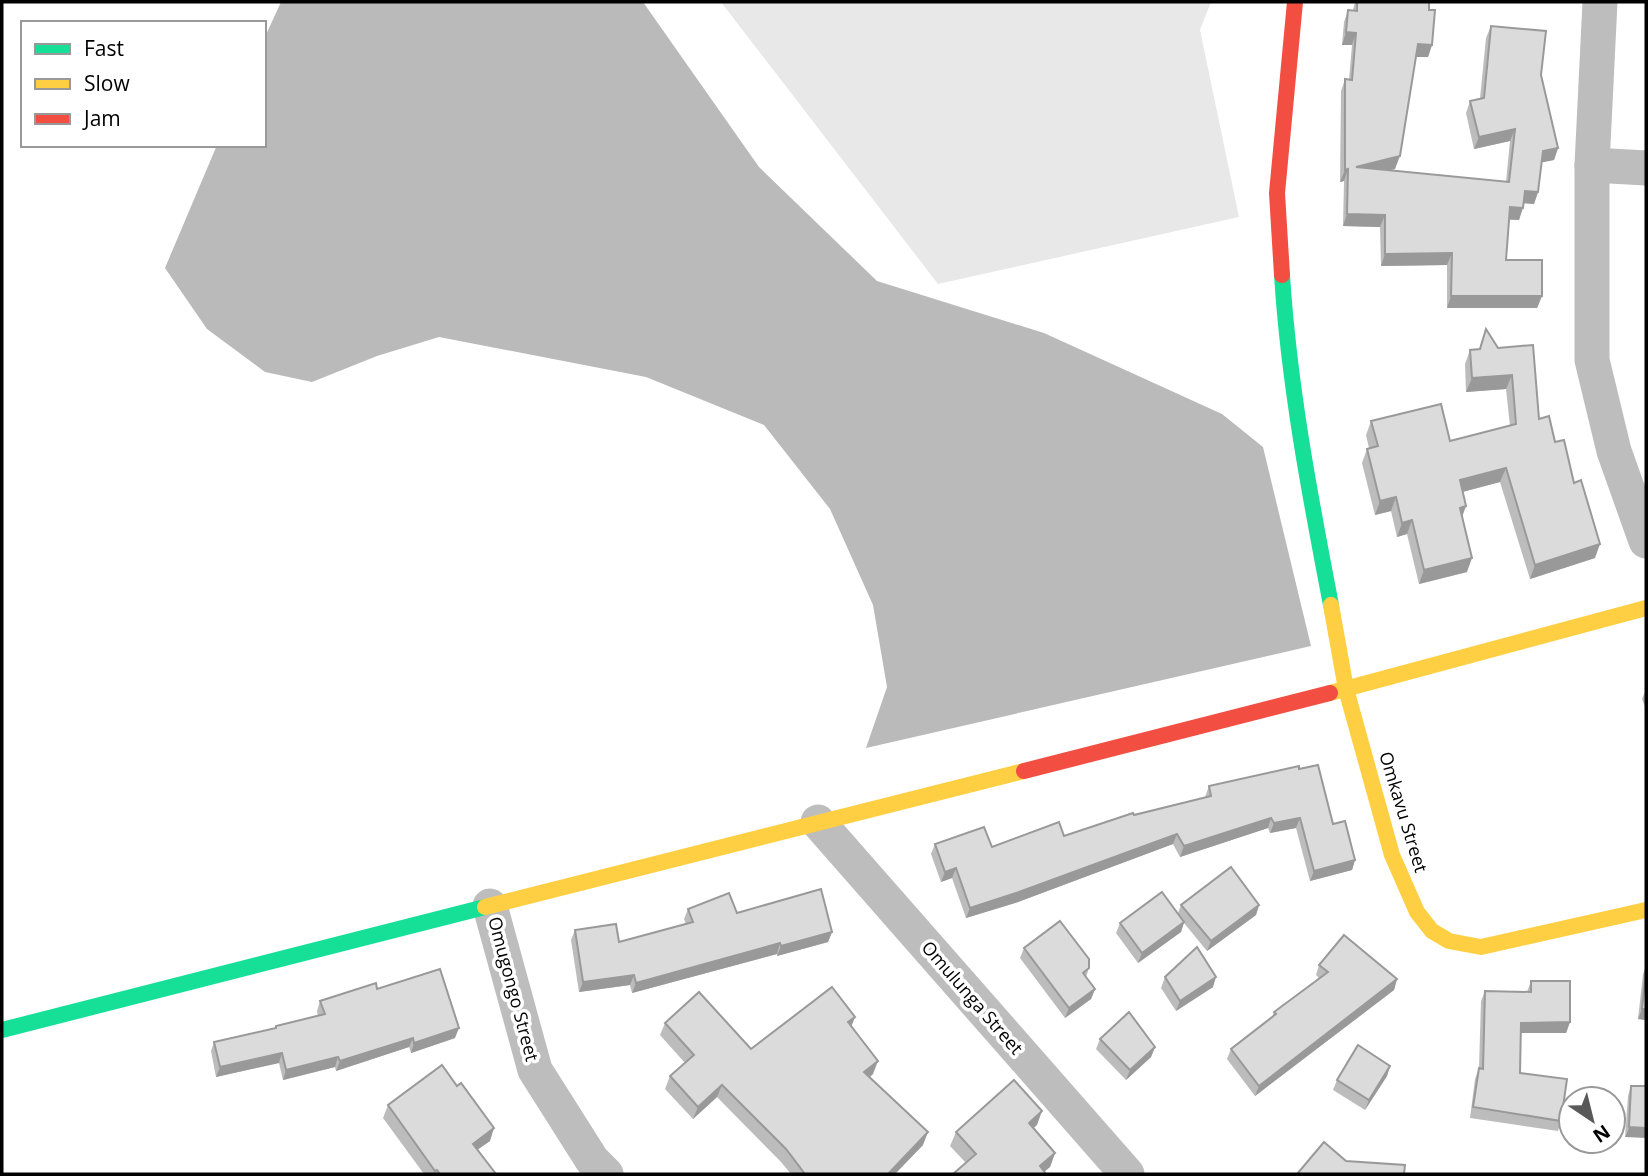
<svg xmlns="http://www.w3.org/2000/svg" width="1648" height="1176" viewBox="0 0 1648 1176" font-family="'Open Sans',sans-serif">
  <rect width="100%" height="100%" fill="#fff"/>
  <!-- green -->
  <polygon fill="#e8e8e8" points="721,2 1211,2 1200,30 1239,217 938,284"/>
  <!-- water -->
  <polygon fill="#bababa" points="281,2 643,2 759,167 877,281 1044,333 1222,414 1263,447 1311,646 866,748 887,687 873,605 830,509 764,425 646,377 439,337 377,356 312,382 265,372 207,329 165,268 217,145 264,145 264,39"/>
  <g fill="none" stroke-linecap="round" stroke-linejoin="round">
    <!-- street -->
    <g stroke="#bdbdbd" stroke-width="35">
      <polyline points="1600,2 1592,165 1592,360 1614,451 1646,541"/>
      <polyline points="1592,165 1646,168"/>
      <polyline points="818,822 1127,1174"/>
      <polyline points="490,906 535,1070 592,1160 606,1174"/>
    </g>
    <!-- fast -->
    <g stroke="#16e098" stroke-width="16">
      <path d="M1282,275c7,111 28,221 49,330"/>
      <polyline points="2,1030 485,907"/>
    </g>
    <!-- slow -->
    <g stroke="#ffcf43" stroke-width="16">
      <polyline points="1331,605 1346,689 1392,855 1417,912 1432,931 1449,941 1481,947 1646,910"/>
      <polyline points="1330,693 1646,608"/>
      <polyline points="485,907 1024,771"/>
    </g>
    <!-- jam -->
    <g stroke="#f24e42" stroke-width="16">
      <polyline points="1282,275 1277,193 1295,2"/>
      <polyline points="1024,771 1330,693"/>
    </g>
  </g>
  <!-- wall -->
  <g fill="#bcbcbc">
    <polygon points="1355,2 1429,2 1429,10 1432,45 1428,57 1416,57 1395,169 1388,170 1506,182 1510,141 1474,149 1466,113 1470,101 1480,98 1486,38 1491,26 1541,75 1558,148 1554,160 1542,162 1538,192 1534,204 1523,203 1519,220 1509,220 1506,260 1542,296 1537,308 1447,308 1447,265 1381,266 1380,227 1343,226 1344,181 1340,182 1341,91 1345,79 1349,80 1352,45 1342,45 1344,22 1348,10 1353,10"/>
    <polygon points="1486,329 1539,419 1555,442 1574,483 1595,558 1530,579 1500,482 1463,492 1462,518 1467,572 1419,584 1407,534 1397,537 1391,511 1375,515 1362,463 1367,449 1369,448 1366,435 1371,421 1450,441 1510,426 1506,389 1466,392 1465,364 1470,350 1479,349"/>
    <polygon points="1646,689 1646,709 1642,699"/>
    <polygon points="1299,769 1355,860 1352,870 1310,881 1296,828 1270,833 1268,828 1180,857 1173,844 1015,903 966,918 952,878 941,882 931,854 935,844 992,847 1064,836 1134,815 1205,797 1209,786"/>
    <polygon points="1181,905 1259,905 1256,915 1207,951 1184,923 1181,932 1138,963 1116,933 1120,923 1178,913"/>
    <polygon points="688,909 737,913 832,932 828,942 777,956 777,954 632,993 630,985 579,992 571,940 575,930 619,942 686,924 684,919"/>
    <polygon points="1024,948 1089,968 1086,977 1095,989 1091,999 1065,1018 1020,958"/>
    <polygon points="1319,965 1397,979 1394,990 1255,1096 1227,1059 1231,1049 1272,1018 1274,1012 1319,978 1316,975"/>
    <polygon points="1646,966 1646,1020 1638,1019 1643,974"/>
    <polygon points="1165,977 1213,987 1176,1011 1161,988"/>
    <polygon points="1531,981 1570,1022 1566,1033 1521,1033 1520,1073 1561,1121 1558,1131 1470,1118 1475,1079 1479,1068 1481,1001 1485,991 1527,992"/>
    <polygon points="377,989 455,1038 411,1053 409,1047 336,1071 335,1067 283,1080 279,1063 216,1077 211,1051 214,1042 275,1029 276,1026 318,1016 317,1011 320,1001"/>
    <polygon points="855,1017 851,1027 873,1074 870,1077 923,1145 895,1174 791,1174 781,1162 717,1097 693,1119 665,1089 670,1076 685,1063 660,1035 665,1023 751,1049"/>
    <polygon points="1100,1039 1155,1047 1151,1057 1126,1080 1096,1049"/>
    <polygon points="1390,1066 1387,1076 1365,1110 1333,1090 1337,1080"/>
    <polygon points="1631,1086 1646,1086 1625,1137 1628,1096"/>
    <polygon points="388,1105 490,1141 477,1150 496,1174 424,1174 383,1118"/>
    <polygon points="1037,1125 1033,1128 1055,1153 1050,1167 1044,1172 966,1163 950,1146 956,1132"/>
  </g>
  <!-- shaded-wall -->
  <g fill="#999">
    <polygon points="1346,32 1356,33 1352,45 1342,45"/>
    <polygon points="1418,44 1432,45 1428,57 1413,57"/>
    <polygon points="1515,129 1510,141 1474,149 1479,137"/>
    <polygon points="1558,148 1554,160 1539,163 1543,151"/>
    <polygon points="1400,156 1395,169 1352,179 1356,167"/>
    <polygon points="1348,169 1344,181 1340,182 1345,170"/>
    <polygon points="1525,191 1538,192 1534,204 1520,203"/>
    <polygon points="1510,207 1523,208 1519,220 1506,219"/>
    <polygon points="1347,214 1385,215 1380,227 1343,226"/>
    <polygon points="1452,253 1447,265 1381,266 1385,254"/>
    <polygon points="1451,296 1542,296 1537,308 1447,308"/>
    <polygon points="1512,375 1506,389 1466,392 1472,378"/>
    <polygon points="1506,468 1500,482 1454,494 1460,480"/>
    <polygon points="1396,497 1391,511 1375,515 1380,501"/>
    <polygon points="1466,506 1461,520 1460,508"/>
    <polygon points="1412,520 1407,534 1397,537 1402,523"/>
    <polygon points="1600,544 1595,558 1530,579 1535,565"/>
    <polygon points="1472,558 1467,572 1419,584 1424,570"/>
    <polygon points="1271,818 1268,828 1180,857 1184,846"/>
    <polygon points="1300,818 1296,828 1270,833 1274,823"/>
    <polygon points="1177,834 1173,844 1015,903 966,918 970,908"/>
    <polygon points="1355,860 1352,870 1310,881 1314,871"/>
    <polygon points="956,868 952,878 941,882 945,872"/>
    <polygon points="1259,905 1256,915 1207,951 1211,941"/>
    <polygon points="1184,922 1181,932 1138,963 1142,953"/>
    <polygon points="832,932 828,942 777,956 781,946"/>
    <polygon points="780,943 777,954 632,993 636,983"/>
    <polygon points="634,975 630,985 579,992 583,982"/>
    <polygon points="1216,977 1213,987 1176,1011 1180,1001"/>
    <polygon points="1397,979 1394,990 1255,1096 1259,1086"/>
    <polygon points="1095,989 1091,999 1065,1018 1069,1008"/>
    <polygon points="1642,1009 1646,1009 1646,1020 1638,1019"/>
    <polygon points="855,1017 850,1029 848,1022"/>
    <polygon points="1570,1022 1566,1033 1517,1033 1521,1023"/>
    <polygon points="459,1028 455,1038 411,1053 414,1043"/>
    <polygon points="413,1038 409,1047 336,1071 340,1061"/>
    <polygon points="1155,1047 1151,1057 1126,1080 1130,1070"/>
    <polygon points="282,1053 279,1063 216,1077 220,1067"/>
    <polygon points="338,1057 335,1067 283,1080 286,1070"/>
    <polygon points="878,1061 873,1074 860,1084 864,1072"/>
    <polygon points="1390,1066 1387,1076 1365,1110 1369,1100"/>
    <polygon points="722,1085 717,1097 693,1119 698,1107"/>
    <polygon points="1042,1111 1037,1125 1023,1137 1029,1123"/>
    <polygon points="1629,1127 1646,1128 1646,1138 1625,1137"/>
    <polygon points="494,1128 490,1141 468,1156 473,1144"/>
    <polygon points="928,1132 923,1145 895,1174 888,1174"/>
    <polygon points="1055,1153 1050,1167 1041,1174 1040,1166"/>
  </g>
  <!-- building -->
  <g fill="#dbdbdb" stroke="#999" stroke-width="2">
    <polygon points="1357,2 1429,2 1429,10 1435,10 1432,45 1418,44 1400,156 1356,167 1509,182 1515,129 1479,137 1470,101 1484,98 1491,26 1546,31 1541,75 1558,148 1543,151 1538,192 1525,191 1523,208 1510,207 1506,260 1542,260 1542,296 1451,296 1452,253 1385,254 1385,215 1347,214 1348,169 1345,170 1345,79 1352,80 1356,33 1346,32 1348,10 1357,11"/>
    <polygon points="1486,329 1498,348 1533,345 1539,419 1549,416 1555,442 1564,440 1574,483 1581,480 1600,544 1535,565 1506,468 1460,480 1466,506 1460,508 1472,558 1424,570 1412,520 1402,523 1396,497 1380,501 1367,449 1378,446 1371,421 1441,404 1450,441 1516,424 1512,375 1472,378 1470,350 1480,349"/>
    <polygon points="1318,765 1333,824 1345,821 1355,860 1314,871 1300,818 1274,823 1271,818 1184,846 1177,834 1019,892 970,908 956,868 945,872 935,844 984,827 992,847 1059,822 1064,836 1133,813 1134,815 1211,796 1209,786 1299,766 1299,769"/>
    <polygon points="1231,867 1259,905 1211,941 1181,905"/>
    <polygon points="821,889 832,932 781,946 780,943 636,983 634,975 583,982 575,930 616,924 619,942 693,922 688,909 729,893 737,913"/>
    <polygon points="1162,892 1184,922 1142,953 1120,923"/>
    <polygon points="1060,921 1089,959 1089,968 1083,973 1095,989 1069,1008 1024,948"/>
    <polygon points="1344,935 1397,979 1259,1086 1231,1049 1276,1014 1274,1012 1328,972 1319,965"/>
    <polygon points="1197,947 1216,977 1180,1001 1165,977"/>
    <polygon points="440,969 459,1028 414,1043 413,1038 340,1061 338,1057 286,1070 282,1053 220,1067 214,1042 276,1028 276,1026 325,1014 320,1001 376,983 377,989"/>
    <polygon points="1646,970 1646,1009 1642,1009"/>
    <polygon points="1531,981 1570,981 1570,1022 1521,1023 1520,1073 1567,1079 1561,1121 1473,1107 1479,1068 1483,1069 1485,991 1531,992"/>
    <polygon points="832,987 855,1017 848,1022 878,1061 864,1072 928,1132 888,1174 805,1174 786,1149 722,1085 698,1107 670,1076 694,1055 665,1023 699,992 751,1049"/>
    <polygon points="1129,1012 1155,1047 1130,1070 1100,1039"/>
    <polygon points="1358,1045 1390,1066 1369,1100 1337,1080"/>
    <polygon points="442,1065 457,1086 461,1083 494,1128 473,1144 496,1174 440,1174 437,1170 435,1171 388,1105"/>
    <polygon points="1014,1080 1042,1111 1029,1123 1055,1153 1040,1166 1046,1174 953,1174 976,1154 956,1132"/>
    <polygon points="1631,1086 1646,1086 1646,1128 1629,1127"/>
    <polygon points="1324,1142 1346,1161 1405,1165 1404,1174 1297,1174"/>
  </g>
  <g text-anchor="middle" stroke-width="7" stroke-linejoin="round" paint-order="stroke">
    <!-- street labels -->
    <g font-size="18" fill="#000" stroke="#fff">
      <text transform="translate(1403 812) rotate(73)" y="6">Omkavu Street</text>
      <text transform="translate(513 989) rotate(75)" y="6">Omugongo Street</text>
      <text transform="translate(972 998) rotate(49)" y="6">Omulunga Street</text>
    </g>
  </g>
  <!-- border -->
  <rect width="1648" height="1176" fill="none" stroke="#000000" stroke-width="7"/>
  <!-- legend -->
  <rect x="21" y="21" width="245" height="126" fill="#ffffff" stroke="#999999" stroke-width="2"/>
  <rect x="35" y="44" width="35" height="10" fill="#16e098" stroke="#999999" stroke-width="2"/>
  <text x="84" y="56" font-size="21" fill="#000000">Fast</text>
  <rect x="35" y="79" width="35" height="10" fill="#ffcf43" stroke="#999999" stroke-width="2"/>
  <text x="84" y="91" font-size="21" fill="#000000">Slow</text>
  <rect x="35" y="114" width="35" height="10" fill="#f24e42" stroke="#999999" stroke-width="2"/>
  <text x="84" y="126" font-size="21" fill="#000000">Jam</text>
  <!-- north arrow -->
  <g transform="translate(1592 1120) rotate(145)"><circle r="33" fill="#ffffff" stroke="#999999" stroke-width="2"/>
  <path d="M0-5L12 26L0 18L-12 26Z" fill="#595959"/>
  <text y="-10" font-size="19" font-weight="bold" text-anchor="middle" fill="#000000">N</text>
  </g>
</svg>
